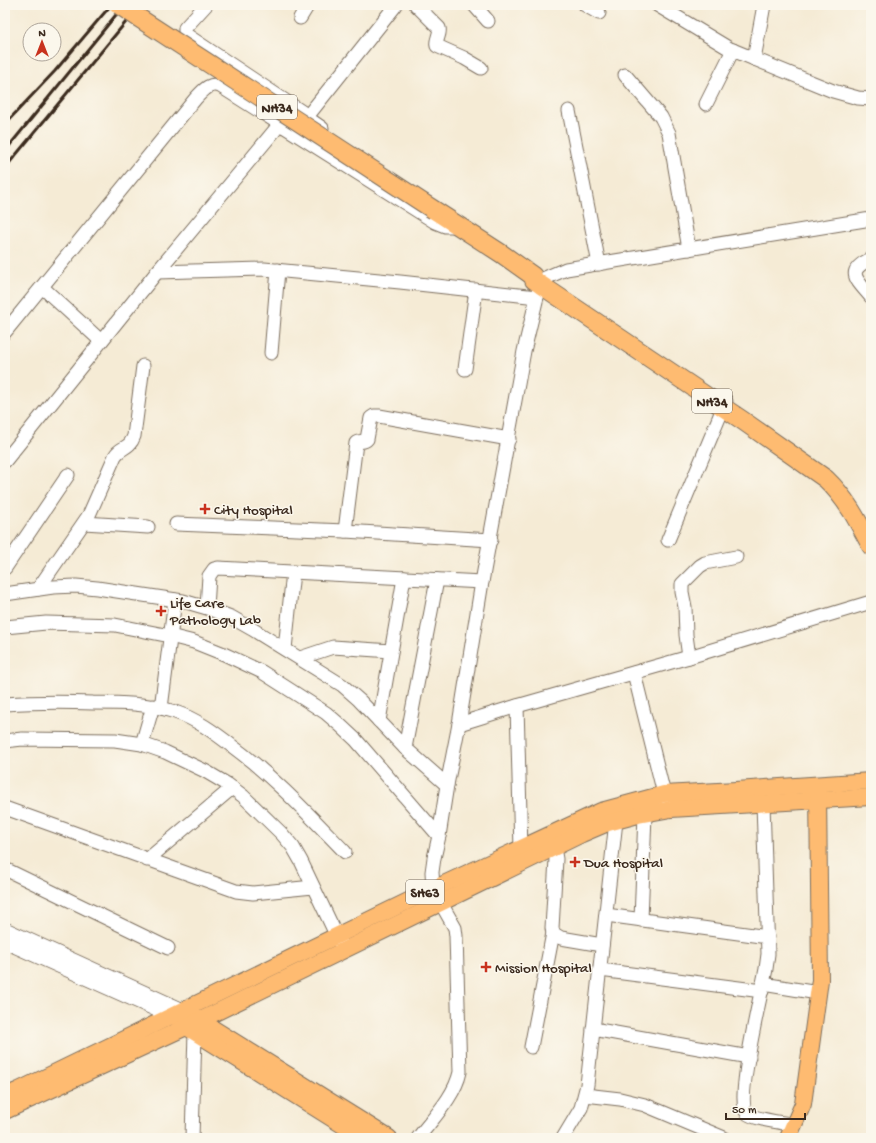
<svg xmlns="http://www.w3.org/2000/svg" width="876" height="1143" viewBox="0 0 876 1143" font-family="'Gochi Hand',sans-serif">
  <rect width="100%" height="100%" fill="#fbf7ec"/>
  <filter id="ink" filterUnits="userSpaceOnUse"><feTurbulence type="fractalNoise" baseFrequency=".025" numOctaves="2"/><feDisplacementMap in="SourceGraphic" scale="8" xChannelSelector="R" yChannelSelector="G"/><feConvolveMatrix kernelMatrix="1 2 1 2 8 2 1 2 1" color-interpolation-filters="sRGB"/></filter>
  <filter id="wash" filterUnits="userSpaceOnUse"><feTurbulence type="fractalNoise" baseFrequency=".012" numOctaves="4" result="noise"/><feDisplacementMap in="SourceGraphic" scale="16" xChannelSelector="R" yChannelSelector="G"/><feGaussianBlur stdDeviation="0.9" result="paint"/><feColorMatrix in="noise" values="0 0 0 0 0 0 0 0 0 0 0 0 0 0 0 0 0 1.4 0 .05"/><feComposite in="paint" operator="in"/></filter>
  <g filter="url(#wash)">
    <rect width="100%" height="100%" fill="#f5ebd5"/>
  </g>
  <g filter="url(#ink)">
    <g fill="none" stroke-linecap="round" stroke-linejoin="round">
      <defs>
        <g id="minor">
          <polyline points="206,5 185,28 185,34 308,116"/>
          <path d="M416,5l23,23c2,6 -4,12 -2,18l27,12 17,10"/>
          <polyline points="474,5 488,21"/>
          <polyline points="585,5 599,13"/>
          <polyline points="657,5 730,49 833,91 858,98 871,99"/>
          <polyline points="300,18 308,5"/>
          <polyline points="754,59 764,5"/>
          <polyline points="625,75 661,117 669,133 689,249"/>
          <polyline points="706,104 733,50"/>
          <polyline points="569,111 599,264"/>
          <polyline points="322,128 309,119 310,113 396,5"/>
          <path d="M871,259c-27,12 -14,21 0,38"/>
          <polyline points="157,272 264,269 400,282 537,297"/>
          <polyline points="42,287 101,341"/>
          <path d="M5,332l191,-234c7,-7 13,-16 24,-12l215,136 10,4h9"/>
          <polyline points="271,353 278,270"/>
          <polyline points="465,369 476,290"/>
          <polyline points="5,461 157,272 280,124"/>
          <polyline points="84,523 148,527"/>
          <polyline points="176,524 345,531 491,540"/>
          <path d="M345,531l11,-88c3,-3 8,0 11,-4l4,-21 3,-2h5l130,23"/>
          <polyline points="668,540 726,401"/>
          <polyline points="5,568 68,475"/>
          <path d="M38,589l51,-74 26,-59c6,-10 14,-6 19,-20l9,-70"/>
          <polyline points="5,594 53,587 76,586 97,588 183,601 207,608 231,617 252,629 342,685 359,700 405,748 447,785"/>
          <polyline points="207,608 209,576 214,569 218,568 482,582"/>
          <polyline points="5,627 46,623 115,625 170,636 194,642 224,654 262,672 326,713 340,725 356,740 439,836"/>
          <polyline points="285,649 293,572"/>
          <polyline points="689,657 686,635 685,607 682,592 682,584 700,566 705,563 736,557"/>
          <polyline points="300,658 333,647 391,651"/>
          <polyline points="634,673 664,794 665,803"/>
          <path d="M5,704c30,-2 59,-2 88,-1 28,0 55,0 82,9 21,7 39,20 57,34 42,31 77,69 113,106"/>
          <polyline points="517,706 521,849 523,856"/>
          <polyline points="161,708 175,600"/>
          <polyline points="379,721 404,578"/>
          <polyline points="459,724 517,706 689,657 871,602"/>
          <polyline points="5,741 22,739 115,740 142,744 165,752 205,771 227,784 243,796 282,834 293,847 301,861 341,945"/>
          <polyline points="142,744 153,706"/>
          <polyline points="405,748 437,580"/>
          <path d="M763,803l5,151 -2,15c-4,21 -31,132 -19,144 5,6 38,10 47,12"/>
          <polyline points="5,808 236,891 253,893 313,887"/>
          <polyline points="549,840 554,848 556,859 552,928 553,933 561,938 602,945"/>
          <polyline points="147,860 232,788"/>
          <polyline points="5,869 168,948"/>
          <polyline points="606,915 768,937"/>
          <polyline points="641,920 645,814"/>
          <polyline points="5,929 183,1010"/>
          <polyline points="5,942 170,1016"/>
          <polyline points="600,970 762,991"/>
          <polyline points="763,984 818,993"/>
          <polyline points="593,1029 749,1057"/>
          <polyline points="531,1047 553,933"/>
          <polyline points="585,1095 620,1099 645,1105 724,1138"/>
          <polyline points="192,1138 195,1032"/>
          <path d="M418,1138c15,-20 37,-42 42,-66l-4,-136 -1,-8 -22,-39 -1,-17 2,-14 5,-22 8,-51 12,-61 23,-142 42,-231 13,-54 6,-18 23,-10 305,-50"/>
          <polyline points="563,1138 581,1108 587,1085 616,821 614,812"/>
        </g>
        <g id="major">
          <polyline points="193,1016 389,1138"/>
          <polyline points="180,1023 363,1138"/>
          <polyline points="5,1096 19,1090 433,889 601,811 664,794 736,790 871,781"/>
          <polyline points="5,1111 186,1027 582,834 608,823 638,815 671,809 871,797"/>
          <polyline points="788,1138 803,1104 820,980 818,790"/>
        </g>
        <path id="highway" d="M434,210l68,44 31,22 1,4 7,5 201,135 84,59c20,19 32,42 45,67"/>
      </defs>
      <!-- minor casing -->
      <use href="#minor" stroke="#7c6e5e" stroke-width="15"/>
      <!-- major casing -->
      <use href="#major" stroke="#7c6e5e" stroke-width="18"/>
      <!-- highway casing -->
      <use href="#highway" stroke="#7c6e5e" stroke-width="20"/>
      <!-- minor -->
      <use href="#minor" stroke="#fff" stroke-width="13"/>
      <!-- major -->
      <use href="#major" stroke="#febb71" stroke-width="16"/>
      <!-- highway -->
      <use href="#highway" stroke="#febb71" stroke-width="18"/>
      <!-- rail -->
      <g stroke="#3b2a1e" stroke-width="3">
        <polyline points="5,124 55,71 111,5"/>
        <polyline points="5,151 124,5"/>
        <polyline points="5,168 140,5"/>
      </g>
      <defs>
        <polyline id="highway-bridge" points="119,5 434,210"/>
      </defs>
      <!-- highway-bridge casing -->
      <use href="#highway-bridge" stroke="#7c6e5e" stroke-width="20" stroke-linecap="butt"/>
      <!-- highway-bridge -->
      <use href="#highway-bridge" stroke="#febb71" stroke-width="18"/>
    </g>
  </g>
  <!-- markers -->
  <g fill="#c8321e" stroke="#fbf7ec" stroke-width="1.5">
    <path d="M203 503h4v4h4v4h-4v4h-4v-4h-4v-4h4z"/>
    <path d="M159 605h4v4h4v4h-4v4h-4v-4h-4v-4h4z"/>
    <path d="M573 856h4v4h4v4h-4v4h-4v-4h-4v-4h4z"/>
    <path d="M484 961h4v4h4v4h-4v4h-4v-4h-4v-4h4z"/>
  </g>
  <g text-anchor="middle" stroke-width="3" stroke-linejoin="round" paint-order="stroke">
    <!-- shield labels -->
    <g fill="#fbf7ec" stroke="#75685c" stroke-width="1">
      <rect x="257" y="95" width="40" height="24" rx="3"/>
      <rect x="692" y="389" width="40" height="24" rx="3"/>
      <rect x="406" y="880" width="38" height="24" rx="3"/>
    </g>
    <g font-size="14" font-weight="bold" fill="#3b2a1e">
      <text x="277" y="112">NH34</text>
      <text x="712" y="406">NH34</text>
      <text x="425" y="897">SH63</text>
    </g>
    <!-- poi labels -->
    <g font-size="15" fill="#3b2a1e" stroke="#fbf7ec" text-anchor="start">
      <text x="214" y="514">City Hospital</text>
      <text x="170" y="607">Life Care<tspan x="170" dy="17">Pathology Lab</tspan></text>
      <text x="584" y="867">Dua Hospital</text>
      <text x="495" y="972">Mission Hospital</text>
    </g>
  </g>
  <!-- margin -->
  <rect width="876" height="1143" fill="none" stroke="#fbf7ec" stroke-width="20"/>
  <!-- north arrow -->
  <g transform="translate(42 42)"><circle r="19" fill="#fbf7ec" stroke="#aea59a"/>
  <path d="M0-3L7 15L0 10L-7 15Z" fill="#c8321e"/>
  <text y="-6" font-size="11" font-weight="bold" text-anchor="middle" fill="#3b2a1e">N</text>
  </g>
  <!-- scale -->
  <path d="M726 1113v6h79v-6" fill="none" stroke="#3b2a1e" stroke-width="2"/>
  <text x="732" y="1113" font-size="12" fill="#3b2a1e" stroke="#fbf7ec" stroke-width="3" paint-order="stroke">50 m</text>
</svg>
